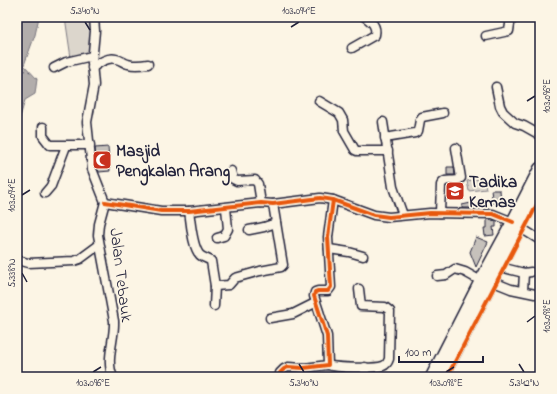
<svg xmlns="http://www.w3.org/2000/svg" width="557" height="394" viewBox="0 0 557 394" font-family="'Indie Flower',sans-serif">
  <rect width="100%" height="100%" fill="#fcf5e5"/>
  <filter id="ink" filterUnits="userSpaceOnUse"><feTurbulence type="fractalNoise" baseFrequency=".025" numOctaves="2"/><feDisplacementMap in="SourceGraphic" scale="8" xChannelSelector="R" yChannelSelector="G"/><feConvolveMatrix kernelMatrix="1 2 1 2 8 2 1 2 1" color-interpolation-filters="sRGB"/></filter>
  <g filter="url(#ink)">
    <!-- green -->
    <g fill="#dcd6cc" stroke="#7f7c84">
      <polygon points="65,17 92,17 94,29 89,55 71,58"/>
      <polygon points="484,178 486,189 469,191 467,181"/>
    </g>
    <!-- water -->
    <polygon fill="#b2adab" stroke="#78757e" points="17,17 39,17 35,35 24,65 37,79 35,94 25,100 17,128"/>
    <!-- building -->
    <g fill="#c6c1bb" stroke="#22223b">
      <polygon points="108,147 110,171 99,172 97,168 95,148"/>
      <polygon points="447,167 454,167 455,175 447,175"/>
      <polygon points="451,186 458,186 459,197 452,197"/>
      <polygon points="491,190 500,190 501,203 491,204 491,198 492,198"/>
      <polygon points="471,203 472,208 462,208 462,205"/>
      <polygon points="487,219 496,221 496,227 493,227 494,235 485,236 484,228 487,228"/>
      <polygon points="476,237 488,242 476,267 470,252"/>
    </g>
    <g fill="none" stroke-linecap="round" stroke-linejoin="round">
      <defs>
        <g id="minor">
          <polyline points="94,17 95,31 92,63 94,85 87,122 92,169 105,202"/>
          <polyline points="486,36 509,31 511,17"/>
          <path d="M352,48l23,-13c2,-9 -3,-13 -10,-18"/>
          <polyline points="54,68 66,62 92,56"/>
          <path d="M92,68c7,-5 15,-11 24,-9 5,1 8,4 12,5 7,2 14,1 20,0"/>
          <polyline points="496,87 500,106 503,112 515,123 524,126 540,135"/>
          <polyline points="319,101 339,113 343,120 344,131 355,150 357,151 388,151"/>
          <polyline points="383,122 393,187 403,215"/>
          <polyline points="43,127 43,136 50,145 90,145"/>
          <polyline points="385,138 415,133 418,131 420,120 422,117 443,113"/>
          <polyline points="231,171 233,179 237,181 255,180 258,184 261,203"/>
          <polyline points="45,193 51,186 66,146"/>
          <polyline points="105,202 161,211 189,211 261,203 273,204 320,198 327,199 333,200 374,215 389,217 430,213 493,214 513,222"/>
          <path d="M105,202l-6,22 -1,11 16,86c1,18 -9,39 -1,56"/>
          <path d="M189,211c2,11 3,36 11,44 3,3 7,3 11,6l4,25 -1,20"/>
          <path d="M440,213l1,-28c5,-9 14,-1 20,-7l-5,-30"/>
          <polyline points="249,230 264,227 276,223"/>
          <polyline points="524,230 540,240"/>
          <polyline points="217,238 224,236 228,229 226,208"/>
          <polyline points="329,249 349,252 363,256"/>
          <polyline points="17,260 28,263 74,261 80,259 99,245"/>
          <polyline points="504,268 524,273 531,272"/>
          <polyline points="437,276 446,275 455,269 465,272 481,281"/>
          <polyline points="496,283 511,289 535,294"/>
          <polyline points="215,286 229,285 235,278 260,271 281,267 283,265 273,204"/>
          <polyline points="523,291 524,273"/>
          <polyline points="270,318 293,314 315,303"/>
          <path d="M328,365c8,3 47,4 55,1 3,-1 5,-4 6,-7l1,-48 -5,-4 -24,-1 -2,-17"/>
          <polyline points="365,367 365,377"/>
          <polyline points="280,377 280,373 284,369 288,367 304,368 328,365 327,336 314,296 315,292 318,291 328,291 331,287 328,237 333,200"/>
        </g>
        <g id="highway">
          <polyline points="432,377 481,281 513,222 540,169"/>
          <polyline points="442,377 540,188"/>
        </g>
      </defs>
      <!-- minor casing -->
      <use href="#minor" stroke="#22223b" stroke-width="11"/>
      <!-- highway casing -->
      <use href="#highway" stroke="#22223b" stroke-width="15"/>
      <!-- path -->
      <polyline stroke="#22223b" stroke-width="1" stroke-dasharray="1 3" stroke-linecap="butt" points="17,69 31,72"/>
      <!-- minor -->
      <use href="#minor" stroke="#fcf5e5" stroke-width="8"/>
      <!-- highway -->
      <use href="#highway" stroke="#fcf5e5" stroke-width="12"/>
      <defs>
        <g id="cycleway">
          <polyline points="105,202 161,211 189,211 261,203 273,204 320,198 327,199 333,200 374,215 389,217 430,213 493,214 513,222"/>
          <polyline points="280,377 280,373 284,369 288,367 304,368 328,365 327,336 314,296 315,292 318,291 328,291 331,287 328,237 333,200"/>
          <polyline points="447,377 540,199"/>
        </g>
      </defs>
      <!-- cycleway casing -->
      <use href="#cycleway" stroke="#fcf5e5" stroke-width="6"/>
      <!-- cycleway -->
      <use href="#cycleway" stroke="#e8590c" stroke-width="4"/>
    </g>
  </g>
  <!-- ticks -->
  <path fill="none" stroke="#22223b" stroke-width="1.5" d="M85,22l5,8M291,27l8,-5M527,101l8,-5M22,195l8,-5M22,273l5,9M527,322l8,-6M299,364l5,8M519,364l5,8M93,372l8,-5M446,372l8,-5"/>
  <!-- icons -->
  <defs>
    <symbol id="mosque-square" viewBox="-11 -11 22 22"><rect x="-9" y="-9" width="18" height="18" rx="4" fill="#c8321e" stroke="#fcf5e5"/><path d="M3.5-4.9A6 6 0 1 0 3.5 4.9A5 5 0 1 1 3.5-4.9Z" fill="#fff"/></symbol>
    <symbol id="school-square" viewBox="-11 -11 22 22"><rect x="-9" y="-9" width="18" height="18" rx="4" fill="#c8321e" stroke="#fcf5e5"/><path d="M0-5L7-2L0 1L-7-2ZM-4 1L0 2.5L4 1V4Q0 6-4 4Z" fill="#fff"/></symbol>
  </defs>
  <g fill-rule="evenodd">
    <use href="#mosque-square" x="91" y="149" width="22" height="22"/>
    <use href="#school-square" x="444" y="180" width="22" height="22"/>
  </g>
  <g text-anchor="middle" stroke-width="3.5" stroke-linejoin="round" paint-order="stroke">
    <!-- poi labels -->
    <g font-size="17" font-weight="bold" fill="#22223b" stroke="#fcf5e5" text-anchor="start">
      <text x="116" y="156">Masjid<tspan x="116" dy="20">Pengkalan Arang</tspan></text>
      <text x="469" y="187">Tadika<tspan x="469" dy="20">Kemas</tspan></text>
    </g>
    <!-- street labels -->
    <g font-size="17" fill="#22223b" stroke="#fcf5e5">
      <text transform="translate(122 275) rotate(83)" y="6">Jalan Tebauk</text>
    </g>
  </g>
  <!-- margin -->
  <rect width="557" height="394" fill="none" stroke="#fcf5e5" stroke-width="44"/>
  <!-- scale -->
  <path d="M399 356v6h84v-6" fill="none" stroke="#22223b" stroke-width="2"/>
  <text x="405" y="356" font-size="12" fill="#22223b" stroke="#fcf5e5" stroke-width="3" paint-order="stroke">100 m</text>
  <rect x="22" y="22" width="513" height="350" fill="none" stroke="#22223b" stroke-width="1.5"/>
  <g font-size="10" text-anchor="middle" fill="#22223b">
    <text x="85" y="14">5.340°N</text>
    <text x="299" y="14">103.094°E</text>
    <text transform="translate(546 96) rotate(-90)" y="4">103.096°E</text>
    <text transform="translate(11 195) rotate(-90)" y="4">103.094°E</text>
    <text transform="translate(11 273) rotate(-90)" y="4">5.338°N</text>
    <text transform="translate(546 316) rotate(-90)" y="4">103.098°E</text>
    <text x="93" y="386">103.096°E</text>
    <text x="304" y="386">5.340°N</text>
    <text x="446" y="386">103.098°E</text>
    <text x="524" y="386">5.342°N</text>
  </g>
</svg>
